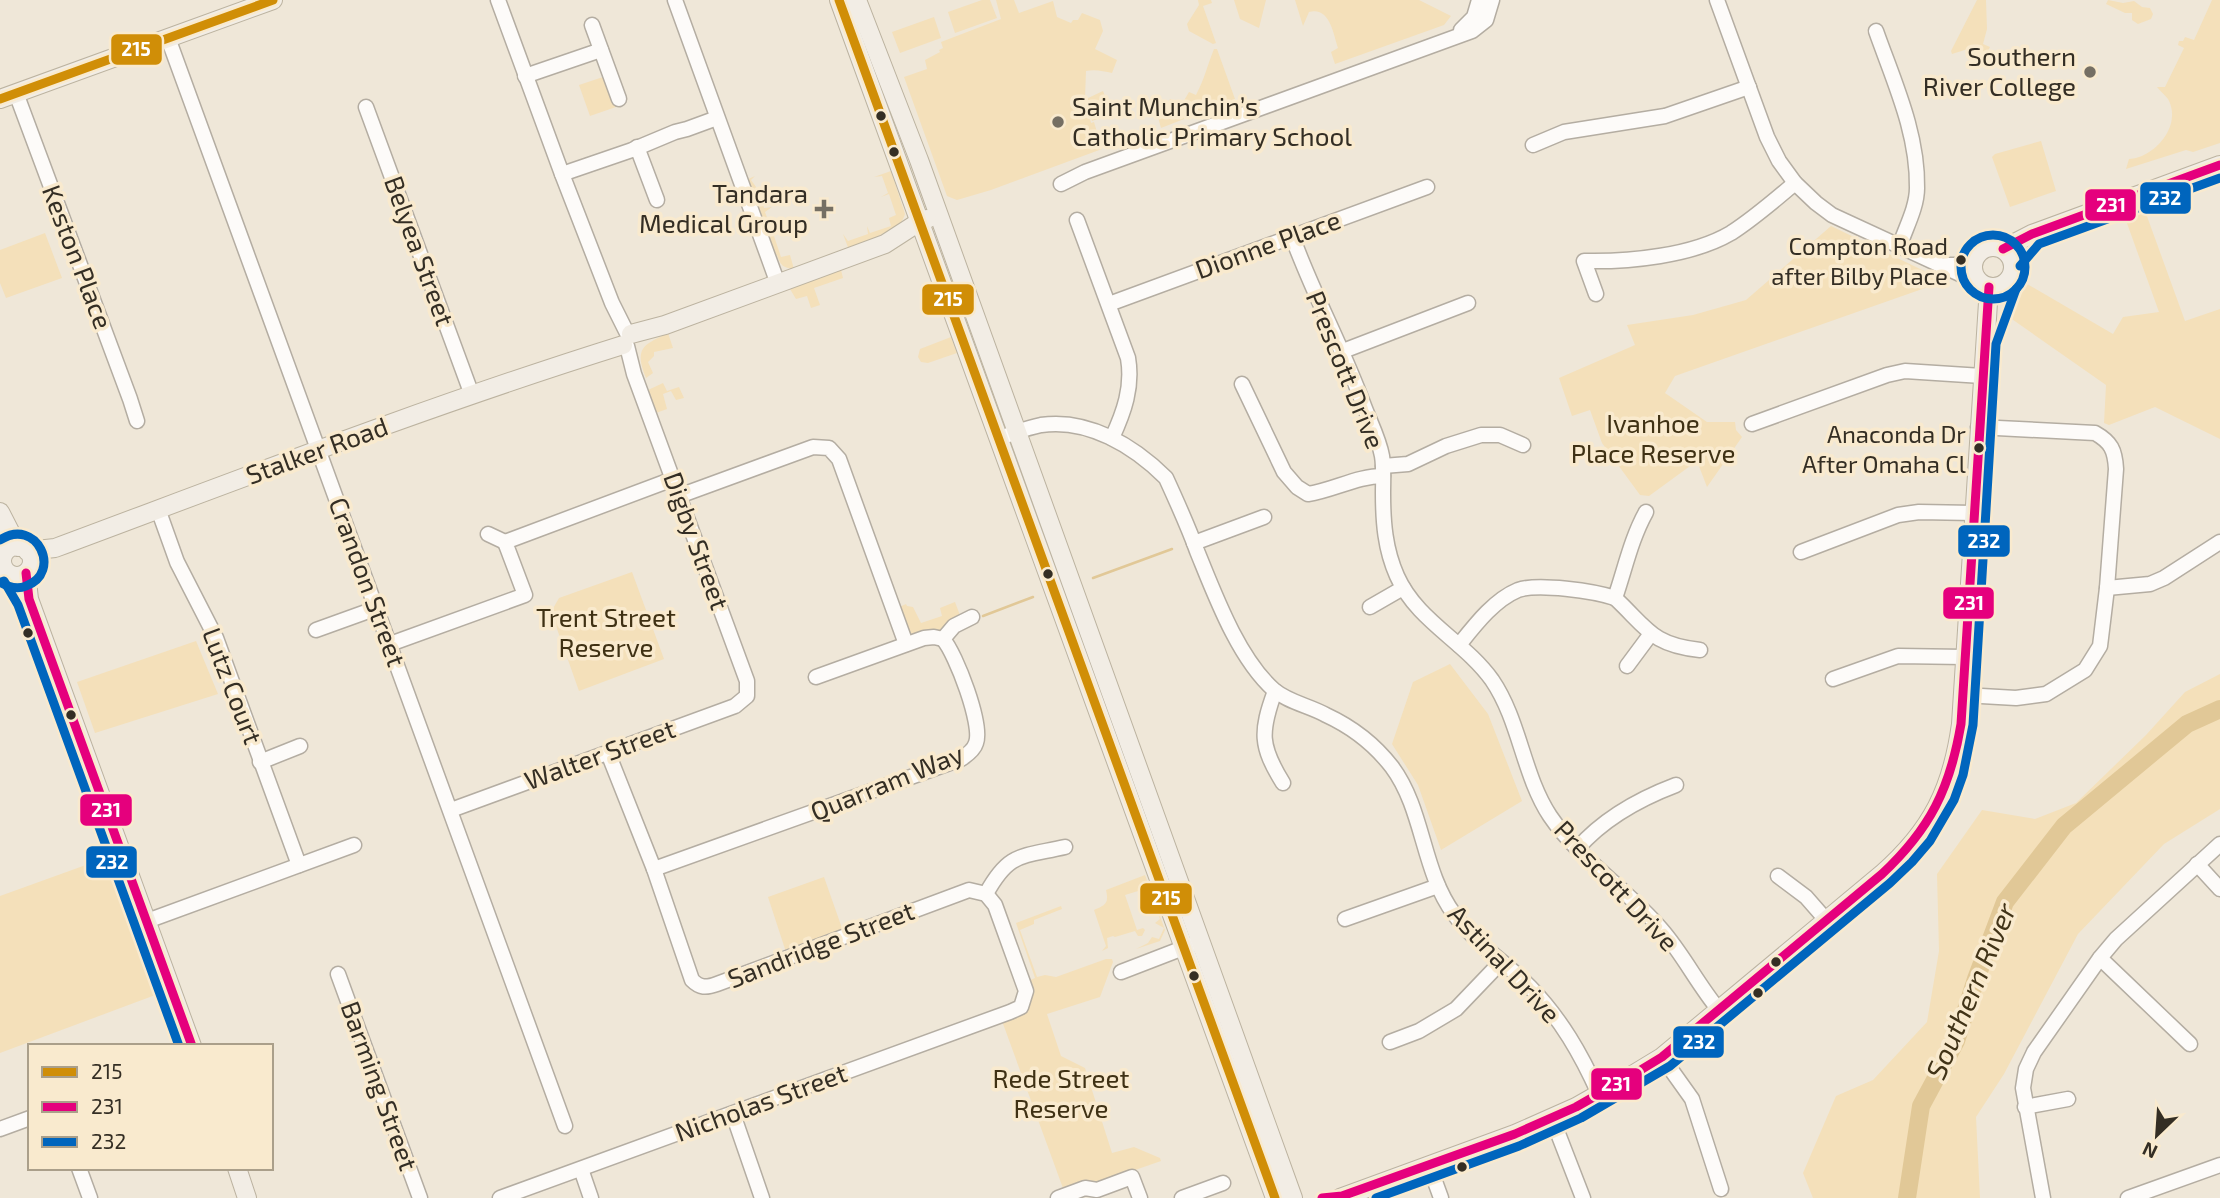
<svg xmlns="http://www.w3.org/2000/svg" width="2220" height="1198" viewBox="0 0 2220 1198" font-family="'Exo 2',sans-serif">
  <rect width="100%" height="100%" fill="#efe7d8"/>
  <!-- green -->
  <g fill="#f4e0ba">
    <polygon points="982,0 990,0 997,18 955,33 948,12"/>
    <path d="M996,0h18l5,13 34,-12 4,16 14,6 2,-3h5l4,-7 18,7 3,11 -8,18 22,11 -5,13c-8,-2 -18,-4 -26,-2l-1,28 6,24 3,-1 8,27 -111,41 -34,10 -10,-4 -43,-119 23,-8 -2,-9 15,-8 -1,-2 4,-2 -2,-6 60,-23z"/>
    <polygon points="1198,0 1211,0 1212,3 1203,6 1216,43 1213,44 1189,31 1187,24 1199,5"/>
    <polygon points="1234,0 1266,0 1259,28 1240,19"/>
    <path d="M1295,0h124l32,16 -7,9 -109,39 -4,-12 7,-4c-5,-15 -8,-41 -29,-36l-6,14z"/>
    <polygon points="1977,0 1986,0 1987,29 1983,44 1990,47 1986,55 1971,48 1952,54 1951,51"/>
    <polygon points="2108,0 2123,3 2134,1 2142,7 2150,8 2153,14 2151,19 2138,24 2132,20 2132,13 2125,13 2106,4"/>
    <path d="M2212,0h8v143l-27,9 -7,-2 -60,19 3,-10c25,-1 54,-33 39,-60 -3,-4 -8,-8 -11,-12h8l19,-39 -6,-3 1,-4h4l2,-4 9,3z"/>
    <polygon points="934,17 941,38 900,53 892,32"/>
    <path d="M1214,49h3l18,50 -74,29 -8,-29 5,-1 10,5 2,-4 12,5 7,-12 7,3c9,-17 11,-29 18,-46z"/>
    <polygon points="603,77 616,107 590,116 579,85"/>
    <polygon points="1103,91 1108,104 1120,111 1092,121 1086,99"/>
    <polygon points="2041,141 2056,191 2010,207 1992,157 1995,154"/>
    <path d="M891,171l14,43c-5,15 -13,14 -25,21 -10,6 -19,11 -31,15l-6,-16 5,7 20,-7 -1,-8 3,7 21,-7 -2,-8 7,-3 -7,-21 -8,3 7,-4 -6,-17 -8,1z"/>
    <path d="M755,176l-4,4 8,11 5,17 8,-1 -7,5 8,22 8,-2 -7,4 7,21 9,-2 4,14c-11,-1 -14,-4 -17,-14l-4,1 -27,-76z"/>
    <polygon points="2144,208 2185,321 2220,309 2220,439 2155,407 2109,425 2104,423 2106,385 2006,315 2022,281 2113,334 2123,317 2159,312 2124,215"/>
    <polygon points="1831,226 1945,281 1675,376 1665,393 1707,422 1735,422 1736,430 1742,437 1707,487 1697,461 1649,496 1640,495 1602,443 1590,410 1572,416 1559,378 1635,345 1627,325 1693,315 1746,300"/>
    <polygon points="45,233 62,278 6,298 0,283 0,250"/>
    <polygon points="841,270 843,278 814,288 820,305 811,308 807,296 796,299 790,289"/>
    <path d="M668,333l5,15 -19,4v4l-6,6 5,11 -7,5c-12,-30 -3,-33 22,-45z"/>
    <polygon points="951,337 957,353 928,363 921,362 918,357 920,349"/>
    <polygon points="663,383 667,391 679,387 684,398 676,400 671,391 663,394 667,409 656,413 648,390"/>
    <polygon points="632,572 664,659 579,691 551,612 559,598"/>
    <polygon points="955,602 961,618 941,631 930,630 915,635 908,632 897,608 906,604 907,606 913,607 921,623 942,616 940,608"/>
    <polygon points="196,641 218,694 95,733 77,682"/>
    <polygon points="1450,664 1488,714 1522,801 1441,850 1418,785 1392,744 1413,682"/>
    <polygon points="2220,674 2220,809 2164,844 2078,934 2004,1074 1976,1117 1980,1198 1813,1198 1803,1173 1836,1096 1873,1080 1927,1022 1939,951 1937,874 1982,810 2035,819 2076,803 2146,735 2185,692"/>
    <polygon points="108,857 158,994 0,1053 0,896"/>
    <path d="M1145,875l20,55 -5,11 -24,8 12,-6 4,-6 7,2 5,-11 -9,-5 5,-4 -12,-31 -23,7 12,35 6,-2 2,2 -3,6h-4l-3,-5 -20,6 -2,-1 -6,2 1,10 -6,3 4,-5 -12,-36c12,-5 15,-7 12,-20z"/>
    <polygon points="824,877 843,931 786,952 768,897"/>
    <polygon points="1061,906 1062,909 1034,920 1034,924 1020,930 1037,977 1045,975 1056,977 1106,959 1112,959 1113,962 1100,997 1047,1014 1061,1056 1085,1068 1112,1153 1134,1147 1160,1158 1161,1161 1092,1185 1064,1191 1002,1021 1016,1015 1028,981 1035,978 1016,923"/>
  </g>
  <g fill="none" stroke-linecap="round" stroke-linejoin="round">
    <!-- stream -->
    <g stroke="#e1c897" stroke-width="2.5">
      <polyline points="1093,578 1172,549"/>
      <polyline points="983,616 1033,597"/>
    </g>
    <!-- river -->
    <polyline stroke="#e1c897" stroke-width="18" points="1907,1198 1921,1106 1956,1041 1976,979 2005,902 2064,826 2187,724 2220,709"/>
    <defs>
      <g id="minor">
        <polyline points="498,0 562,174 612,303 627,333"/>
        <polyline points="675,0 778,284"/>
        <polyline points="1717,0 1767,137 1779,161 1795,183 1816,203 1832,215 1964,276 1975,277"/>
        <polyline points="592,25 619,99"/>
        <polyline points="1461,30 1474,17 1479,0"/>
        <path d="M1876,31c18,51 42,102 41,157 0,19 -11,39 -17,57"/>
        <polyline points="168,38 565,1126"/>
        <polyline points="525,76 601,50"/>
        <polyline points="16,93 130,399 137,421"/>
        <polyline points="366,107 472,395"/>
        <polyline points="1533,145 1564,132 1665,116 1749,87"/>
        <polyline points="637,147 657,200"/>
        <polyline points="562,174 632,150 675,132 687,129 717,118"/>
        <polyline points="1061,184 1085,172 1472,31 1486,20 1492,0"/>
        <path d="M1077,220l51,138c5,29 -4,54 -16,80"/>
        <path d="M1292,236c21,58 51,112 72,170 6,16 15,33 18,50 2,12 1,25 1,37 0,29 2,56 14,83 20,45 67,65 95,104 28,41 31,95 58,136 29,43 77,73 111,113 22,25 37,56 58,81"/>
        <polyline points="1945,265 1973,265"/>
        <path d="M1596,294l-12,-33c45,1 108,-5 147,-28 22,-14 44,-33 64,-50"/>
        <polyline points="1109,304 1427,187"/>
        <polyline points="1343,351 1468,303"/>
        <path d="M1242,384l42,88 13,15 11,7c26,-4 49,-18 75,-18"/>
        <polyline points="1752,424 1887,375 1905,371 1982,376"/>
        <path d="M1000,438c13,-5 27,-10 41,-13 47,-7 93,21 125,53 11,24 22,48 31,73 18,44 41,107 77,139 14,12 36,16 52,25 26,12 49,30 66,52 32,43 30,104 62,147 21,29 51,48 76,73 31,32 51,67 69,107"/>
        <polyline points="1383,466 1408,464 1446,446 1481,435 1500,435 1523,445"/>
        <polyline points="679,496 813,447 829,448 839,459 906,644"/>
        <polyline points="158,509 177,562 216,638 299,865"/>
        <polyline points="488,534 505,542"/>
        <polyline points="1194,543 1264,517"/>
        <polyline points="1801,552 1898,515 1919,512 1974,513"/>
        <polyline points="2107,588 2150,584 2164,578 2220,542"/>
        <path d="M1615,598c33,31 37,47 85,52"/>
        <polyline points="1370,607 1403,588"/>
        <polyline points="316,630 377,608"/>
        <polyline points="390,644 525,595 505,542 673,479"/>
        <path d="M1459,645c16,-20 35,-45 59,-55 20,-7 76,1 97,8 10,-29 16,-59 31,-86"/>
        <polyline points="1627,666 1650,635"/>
        <polyline points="816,677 924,638 934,637 943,639"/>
        <polyline points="1833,679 1898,656 1965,657"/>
        <path d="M1275,691c-15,41 -15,55 8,92"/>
        <path d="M1964,695l52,3 30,-4 39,-24 15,-24 7,-58 9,-119c-1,-19 -5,-27 -21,-36l-117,-6"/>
        <polyline points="260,762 300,746"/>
        <polyline points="451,810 735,706 747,696 747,681 634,374 627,346"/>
        <path d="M1577,849c27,-31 62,-50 99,-64"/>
        <polyline points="2197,864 2220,889"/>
        <path d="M654,869l307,-110c6,-4 13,-9 15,-16 7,-18 -20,-89 -33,-104l11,-13 18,-9"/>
        <polyline points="1778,876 1806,897 1827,921"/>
        <path d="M986,894c23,-42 35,-37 79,-47"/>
        <polyline points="1345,919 1438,886"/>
        <polyline points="147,921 354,845"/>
        <polyline points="2100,958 2190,1044"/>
        <polyline points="1121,972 1191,945"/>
        <polyline points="338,974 420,1198"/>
        <polyline points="1390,1042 1419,1031 1456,1009 1501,962"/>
        <polyline points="1662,1057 1692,1099 1721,1189"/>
        <polyline points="2025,1107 2068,1099"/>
        <polyline points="733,1114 762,1198"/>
        <polyline points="1552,1118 1583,1198"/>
        <polyline points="0,1129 30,1118"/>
        <polyline points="1429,1165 1441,1198"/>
        <polyline points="79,1168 90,1198"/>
        <polyline points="581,1169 591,1198"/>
        <path d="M500,1198l510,-186 11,-5 5,-16 -31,-86 -9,-11 -17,-4 -252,94c-11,4 -17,4 -25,-4l-38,-111 -46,-116"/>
        <polyline points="1058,1198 1085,1188 1097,1190 1132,1177 1140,1198"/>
        <polyline points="1182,1198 1223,1183"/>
        <polyline points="2043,1198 2023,1088 2026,1069 2034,1052 2100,958 2116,939 2220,844"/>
        <polyline points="2128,1198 2220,1165"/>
      </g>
      <g id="major">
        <polyline points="839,0 1275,1198"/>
        <polyline points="857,0 919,160 1293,1198"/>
        <polyline points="0,99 273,0"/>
        <circle cx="1993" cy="267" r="20"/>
        <polyline points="2003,249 2032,234 2220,165"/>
        <polyline points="631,334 665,325 885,244 919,222 927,219"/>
        <polyline points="0,512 18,547"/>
        <circle cx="17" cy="561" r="15"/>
        <path d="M27,551l28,-3c188,-70 376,-143 568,-203"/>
        <polyline points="26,573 29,599 192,1046"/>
        <polyline points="237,1168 247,1198"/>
        <path d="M1340,1198l175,-64 61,-27 58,-33 28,-17 220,-183c50,-44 70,-85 79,-150l28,-437"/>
      </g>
    </defs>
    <!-- minor casing -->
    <use href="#minor" stroke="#b4ada2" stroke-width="17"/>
    <!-- major casing -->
    <use href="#major" stroke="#bcb3a0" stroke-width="20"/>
    <!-- minor -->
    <use href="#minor" stroke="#fdfbf9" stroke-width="14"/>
    <!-- major -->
    <use href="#major" stroke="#f2ede5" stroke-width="18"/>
    <defs>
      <g id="bus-1">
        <polyline points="839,0 1275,1198"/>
        <polyline points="0,99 273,0"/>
      </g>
      <g id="bus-2">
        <polyline points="2003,249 2032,234 2220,165"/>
        <polyline points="26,573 29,599 192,1046"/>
        <path d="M1322,1198l20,-2 173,-62 61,-27 58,-33 28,-17 220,-183c48,-45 68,-85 79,-150l28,-437"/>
      </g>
      <g id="bus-3">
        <circle cx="1993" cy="267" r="32"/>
        <polyline points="2020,266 2039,244 2220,178"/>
        <path d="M0,540c37,-24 63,33 26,46 -9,4 -18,1 -26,-4"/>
        <polyline points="4,581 18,605 179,1046"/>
        <polyline points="1376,1198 1519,1146 1581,1118 1670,1066 1890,883 1912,862 1930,841 1954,800 1963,775 1973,725 1996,344 2016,289"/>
      </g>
    </defs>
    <!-- bus-1 casing -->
    <use href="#bus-1" stroke="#f9eace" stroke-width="14"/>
    <!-- bus-2 casing -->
    <use href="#bus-2" stroke="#f9eace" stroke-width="14"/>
    <!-- bus-3 casing -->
    <use href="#bus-3" stroke="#f9eace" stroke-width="14"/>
    <!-- bus-1 -->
    <use href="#bus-1" stroke="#d08e07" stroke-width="9"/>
    <!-- bus-2 -->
    <use href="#bus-2" stroke="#e5007d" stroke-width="9"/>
    <!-- bus-3 -->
    <use href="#bus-3" stroke="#0065bd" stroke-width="9"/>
  </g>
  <!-- markers -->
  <g fill="#756f63" stroke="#f9eace" stroke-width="2.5">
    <circle cx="2090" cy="72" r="7"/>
    <circle cx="1058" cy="122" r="7"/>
    <path d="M820.5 198.5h7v7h7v7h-7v7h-7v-7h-7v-7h7z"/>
  </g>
  <g fill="#342e24" stroke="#f9eace" stroke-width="2.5">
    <circle cx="881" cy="116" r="6"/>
    <circle cx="894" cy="152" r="6"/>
    <circle cx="1961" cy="260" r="6"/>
    <circle cx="1979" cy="448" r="6"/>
    <circle cx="1048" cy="574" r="6"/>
    <circle cx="28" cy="633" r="6"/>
    <circle cx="71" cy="715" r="6"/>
    <circle cx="1776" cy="962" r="6"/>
    <circle cx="1194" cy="976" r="6"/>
    <circle cx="1758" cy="993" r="6"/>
    <circle cx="1462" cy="1167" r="6"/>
  </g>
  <g text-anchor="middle" stroke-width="7" stroke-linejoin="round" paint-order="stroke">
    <!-- bus labels -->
    <g font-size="24" fill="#342e24" stroke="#f9eace" text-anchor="end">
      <text x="1948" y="255">Compton Road<tspan x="1948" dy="30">after Bilby Place</tspan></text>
      <text x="1966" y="443">Anaconda Dr<tspan x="1966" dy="30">After Omaha Cl</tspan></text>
    </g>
    <!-- poi labels -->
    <g font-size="26" fill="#342e24" stroke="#f9eace" text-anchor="end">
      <text x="2076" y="66">Southern<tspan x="2076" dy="30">River College</tspan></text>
      <text x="1072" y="116" text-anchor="start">Saint Munchin’s<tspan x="1072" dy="30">Catholic Primary School</tspan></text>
      <text x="808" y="203">Tandara<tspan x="808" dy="30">Medical Group</tspan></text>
    </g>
    <!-- street labels -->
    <g font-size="26" fill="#342e24" stroke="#f9eace">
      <text transform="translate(1268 245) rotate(-20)" y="9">Dionne Place</text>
      <text transform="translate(419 251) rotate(70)" y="9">Belyea Street</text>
      <text transform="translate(77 257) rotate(69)" y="9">Keston Place</text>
      <text transform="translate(1345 370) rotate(68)" y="9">Prescott Drive</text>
      <text transform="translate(317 451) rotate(-20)" y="9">Stalker Road</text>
      <text transform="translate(696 541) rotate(70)" y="9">Digby Street</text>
      <text transform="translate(367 582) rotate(70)" y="9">Crandon Street</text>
      <text transform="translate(232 686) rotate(69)" y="9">Lutz Court</text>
      <text transform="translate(600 755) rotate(-20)" y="9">Walter Street</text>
      <text transform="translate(887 783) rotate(-22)" y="9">Quarram Way</text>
      <text transform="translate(1616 886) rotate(47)" y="9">Prescott Drive</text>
      <text transform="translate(821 945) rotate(-21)" y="9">Sandridge Street</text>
      <text transform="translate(1504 964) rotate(47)" y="9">Astinal Drive</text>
      <text transform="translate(379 1086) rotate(70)" y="9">Barming Street</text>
      <text transform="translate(761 1103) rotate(-20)" y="9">Nicholas Street</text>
    </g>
    <!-- park labels -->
    <g font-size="26" fill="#3f3114" stroke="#f9eace">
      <text x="1653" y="433">Ivanhoe<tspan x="1653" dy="30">Place Reserve</tspan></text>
      <text x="606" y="627">Trent Street<tspan x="606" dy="30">Reserve</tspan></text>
      <text x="1061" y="1088">Rede Street<tspan x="1061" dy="30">Reserve</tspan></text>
    </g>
    <!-- water labels -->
    <g font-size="28" font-style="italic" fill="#413317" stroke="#f9eace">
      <text transform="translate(1971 991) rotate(-67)" y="10">Southern River</text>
    </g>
  </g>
  <g stroke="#f9eace" stroke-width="2.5">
    <rect x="110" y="33" width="53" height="33" rx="7" fill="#d08e07"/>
    <rect x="2139" y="181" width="53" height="34" rx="7" fill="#0065bd"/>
    <rect x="2084" y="188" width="53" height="34" rx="7" fill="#e5007d"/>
    <rect x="921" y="283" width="54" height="33" rx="7" fill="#d08e07"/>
    <rect x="1957" y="524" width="54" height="34" rx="7" fill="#0065bd"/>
    <rect x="1942" y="586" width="53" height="34" rx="7" fill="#e5007d"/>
    <rect x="79" y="793" width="54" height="34" rx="7" fill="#e5007d"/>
    <rect x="85" y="845" width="53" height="34" rx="7" fill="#0065bd"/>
    <rect x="1139" y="882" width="54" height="33" rx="7" fill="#d08e07"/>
    <rect x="1672" y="1025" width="53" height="34" rx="7" fill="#0065bd"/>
    <rect x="1590" y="1067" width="53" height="34" rx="7" fill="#e5007d"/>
  </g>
  <g font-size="19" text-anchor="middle" font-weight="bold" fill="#fff">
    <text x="136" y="56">215</text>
    <text x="2165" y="205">232</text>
    <text x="2111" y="212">231</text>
    <text x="948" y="306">215</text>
    <text x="1984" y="548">232</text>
    <text x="1969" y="610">231</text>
    <text x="106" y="817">231</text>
    <text x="112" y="869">232</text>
    <text x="1166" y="905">215</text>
    <text x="1699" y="1049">232</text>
    <text x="1616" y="1091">231</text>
  </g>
  <!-- legend -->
  <rect x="28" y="1044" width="245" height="126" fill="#f9eace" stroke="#aa9f8a" stroke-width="2"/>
  <rect x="42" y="1067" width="35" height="10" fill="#d08e07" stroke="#aa9f8a" stroke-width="2"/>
  <text x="91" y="1079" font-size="21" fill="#342e24">215</text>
  <rect x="42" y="1102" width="35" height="10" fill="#e5007d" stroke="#aa9f8a" stroke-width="2"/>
  <text x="91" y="1114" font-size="21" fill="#342e24">231</text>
  <rect x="42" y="1137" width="35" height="10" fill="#0065bd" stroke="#aa9f8a" stroke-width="2"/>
  <text x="91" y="1149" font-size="21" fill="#342e24">232</text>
  <!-- north arrow -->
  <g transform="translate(2157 1135) rotate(205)" stroke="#f9eace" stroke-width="5" paint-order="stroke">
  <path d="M0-5L12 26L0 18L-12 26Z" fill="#342e24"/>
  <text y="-10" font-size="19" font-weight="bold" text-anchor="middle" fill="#342e24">N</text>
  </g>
</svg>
